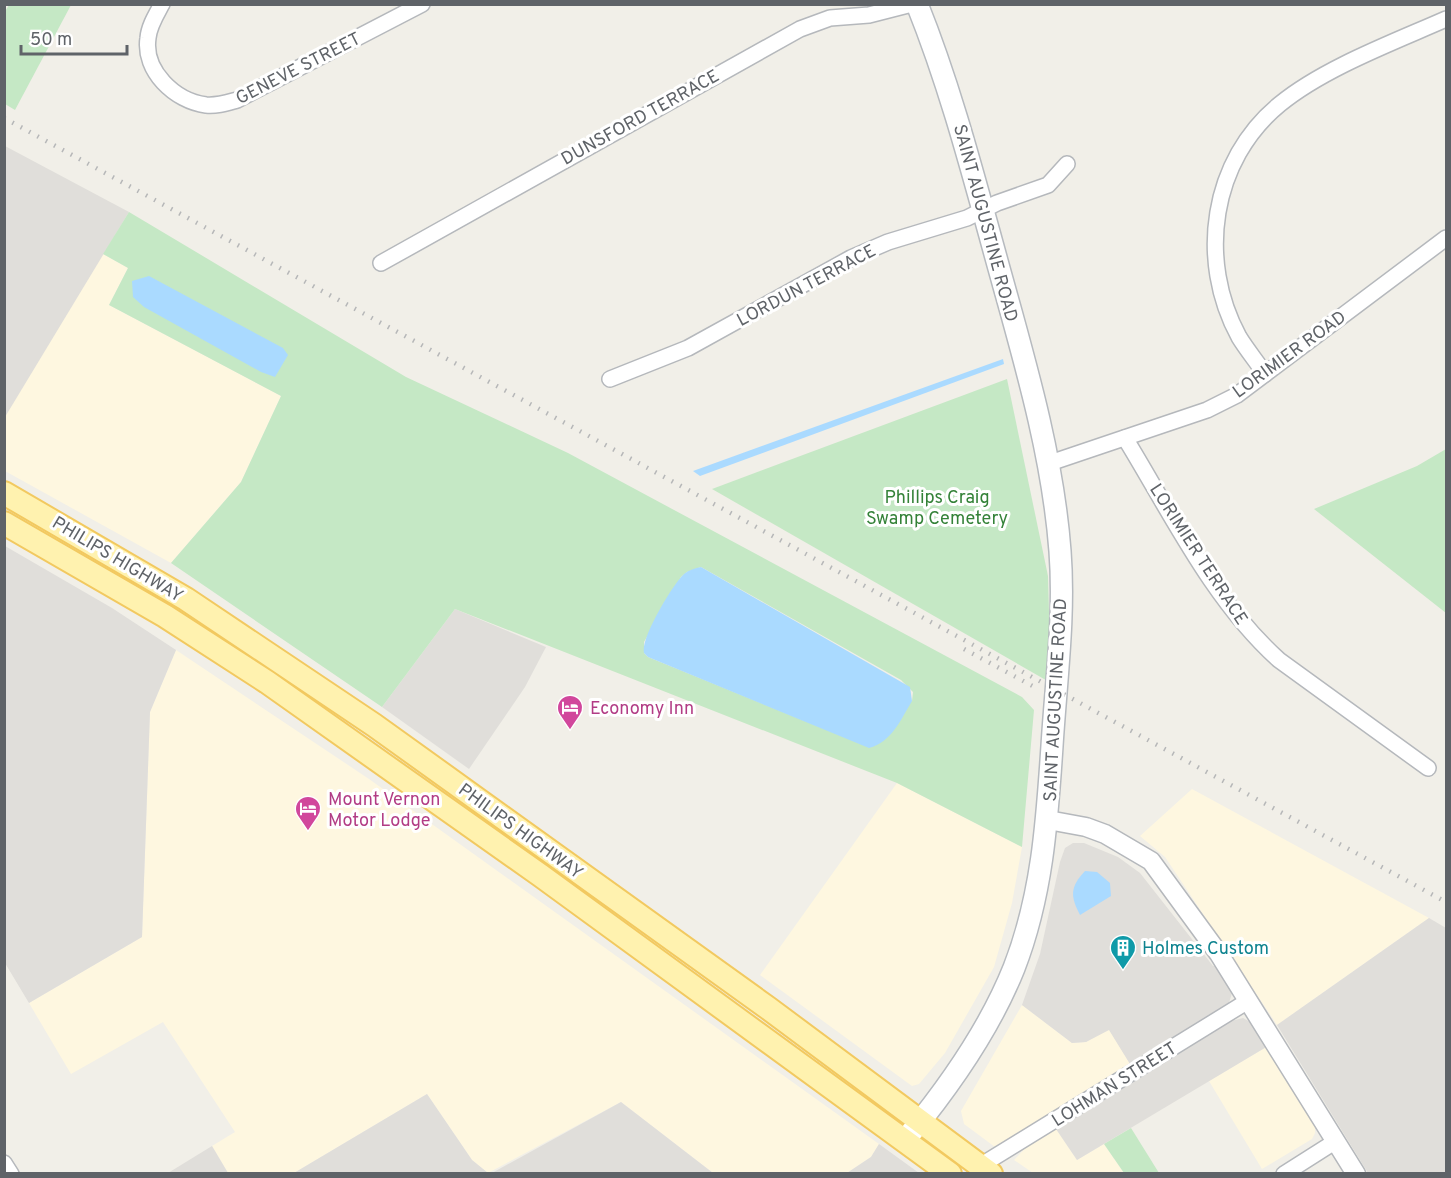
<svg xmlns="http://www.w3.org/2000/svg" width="1451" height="1178" viewBox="0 0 1451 1178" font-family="Overpass,sans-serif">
  <rect width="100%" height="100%" fill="#f1efe8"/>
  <!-- commercial -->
  <g fill="#fef7e0">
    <polygon points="103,254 128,268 109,305 281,396 241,482 171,563 5,471 4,417"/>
    <polygon points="176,650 369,779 879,1144 871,1157 847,1173 713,1173 621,1102 488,1173 472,1160 427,1094 294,1173 228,1173 212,1146 235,1132 163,1022 71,1074 29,1003 142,937 150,712"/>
    <polygon points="897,783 1022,847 1012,903 994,967 945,1053 919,1084 912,1086 760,975"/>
    <polygon points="1192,789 1429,918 1277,1025 1165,857 1140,836"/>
    <polygon points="1022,1005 1072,1043 1086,1042 1109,1029 1130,1064 995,1147 964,1124 961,1111"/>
    <polygon points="1268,1046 1315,1126 1315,1133 1312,1139 1262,1169 1209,1081"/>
    <polygon points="1054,1126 1077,1160 1104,1144 1124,1173 1033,1173 1014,1160 1033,1140"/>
  </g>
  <!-- industrial -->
  <g fill="#e0deda">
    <polygon points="5,146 129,212 5,417"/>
    <polygon points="5,546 112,608 176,650 150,712 142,937 29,1003 5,963"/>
    <polygon points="455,609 546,647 525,687 469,769 382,707"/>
    <polygon points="1073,843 1084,843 1118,857 1140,873 1213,966 1216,965 1233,990 1228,1006 1217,1015 1130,1064 1109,1030 1086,1042 1072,1043 1022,1005 1040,954 1060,862 1065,848"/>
    <polygon points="1429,918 1446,928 1446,1173 1368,1173 1277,1025"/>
    <polygon points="1243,1018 1254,1024 1268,1046 1077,1160 1054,1126 1190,1042 1231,1021"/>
    <polygon points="427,1094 472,1160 488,1173 294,1173"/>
    <polygon points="621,1102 713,1173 492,1173"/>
    <polygon points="879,1144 919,1173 847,1173 871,1157"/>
    <polygon points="212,1146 228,1173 168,1173"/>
  </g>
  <!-- green -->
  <g fill="#c5e8c5" fill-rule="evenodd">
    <polygon points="9,5 71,5 15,110 5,104 4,13"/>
    <path d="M129,212l277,165 162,76 454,244 12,13 -12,137 -125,-64 -442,-174 -73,98 -211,-144 70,-81 40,-86 -172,-91 19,-37 -25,-14zM701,567l200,113 12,12 -1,9 -85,29 -179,-73 -4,-4v-11l37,-65 6,-5z"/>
    <polygon points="1007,379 1048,576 1051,683 712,489"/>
    <polygon points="1446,449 1446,613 1314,509 1417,466"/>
    <polygon points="1131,1128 1159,1173 1124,1173 1104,1144"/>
  </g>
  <!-- water -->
  <g fill="#aadaff">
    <polygon points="149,276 283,348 288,355 275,377 261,372 144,307 133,297 132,281"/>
    <polygon points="1003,359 1004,364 700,476 693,471"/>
    <path d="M701,567l209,120 2,14c-11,18 -20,41 -43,47l-221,-91 -4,-4c-4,-14 29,-69 40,-79 5,-4 11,-6 17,-7z"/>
    <path d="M1085,871l12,1 13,11 1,13 -31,19c-10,-19 -10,-28 5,-44z"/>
  </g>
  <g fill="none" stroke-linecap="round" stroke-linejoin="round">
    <defs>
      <g id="minor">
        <path d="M162,4c-6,11 -13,22 -14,34 -5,33 27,63 58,67 11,1 20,-2 31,-5l185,-96"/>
        <polyline points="381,263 800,29 830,18 869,15 912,4"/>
        <path d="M1265,374c-8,-12 -18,-24 -26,-37 -42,-77 -28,-177 41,-233 44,-36 114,-62 166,-85"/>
        <polyline points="610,379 688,348 851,258 888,242 967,218 997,203 1048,185 1067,164"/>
        <path d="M1125,438c46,75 88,163 154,222l149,108"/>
        <polyline points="1047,464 1207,410 1237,395 1446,238"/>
        <polyline points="4,1163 11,1174"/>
        <polyline points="980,1166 1248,1001"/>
        <polyline points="1284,1174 1336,1141"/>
      </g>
      <polyline id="tertiary" points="1048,820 1086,827 1105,834 1151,861 1219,954 1356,1174"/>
      <path id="secondary" d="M910,1134c41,-50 80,-106 104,-166 28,-72 33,-145 38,-222 4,-65 13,-130 8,-195 -7,-94 -35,-189 -60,-279 -25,-90 -48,-181 -83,-268"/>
      <g id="primary">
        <polyline points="4,493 186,599 374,725 768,1008 991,1174"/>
        <polyline points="4,523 165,616 267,682 540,875 950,1174"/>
      </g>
    </defs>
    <!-- minor casing -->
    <use href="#minor" stroke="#b5b8bc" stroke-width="18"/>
    <!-- tertiary casing -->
    <use href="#tertiary" stroke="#b5b8bc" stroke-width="21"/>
    <!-- secondary casing -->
    <use href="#secondary" stroke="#b6babf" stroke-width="24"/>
    <!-- primary casing -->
    <use href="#primary" stroke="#f2c960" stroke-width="26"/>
    <!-- minor -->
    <use href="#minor" stroke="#fff" stroke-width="15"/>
    <!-- tertiary -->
    <use href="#tertiary" stroke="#fff" stroke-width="18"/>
    <!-- secondary -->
    <use href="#secondary" stroke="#fff" stroke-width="21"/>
    <!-- primary -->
    <use href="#primary" stroke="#fff2af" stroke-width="22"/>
    <!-- rail -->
    <g stroke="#b6b7b8" stroke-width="4.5" stroke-dasharray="1.5 8" stroke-linecap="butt">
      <polyline points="4,118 1446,902"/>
      <polyline points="964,649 1038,689"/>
    </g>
  </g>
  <!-- icons -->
  <defs>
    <symbol id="hotel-pin" viewBox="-11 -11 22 30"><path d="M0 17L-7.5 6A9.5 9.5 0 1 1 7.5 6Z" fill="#d1479c" stroke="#fff"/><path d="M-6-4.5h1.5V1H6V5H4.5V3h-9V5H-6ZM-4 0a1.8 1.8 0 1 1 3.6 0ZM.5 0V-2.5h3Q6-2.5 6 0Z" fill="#fff"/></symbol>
    <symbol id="building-pin" viewBox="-11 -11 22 30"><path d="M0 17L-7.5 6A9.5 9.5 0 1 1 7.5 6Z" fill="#0f9aa8" stroke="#fff"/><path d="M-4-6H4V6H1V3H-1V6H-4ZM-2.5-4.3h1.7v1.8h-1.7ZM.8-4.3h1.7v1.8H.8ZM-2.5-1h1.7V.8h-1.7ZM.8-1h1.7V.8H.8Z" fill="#fff"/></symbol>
  </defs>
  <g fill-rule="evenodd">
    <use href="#hotel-pin" x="555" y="693" width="30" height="40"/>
    <use href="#hotel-pin" x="293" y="794" width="30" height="40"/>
    <use href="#building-pin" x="1108" y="933" width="30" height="40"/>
  </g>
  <g text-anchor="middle" stroke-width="6" stroke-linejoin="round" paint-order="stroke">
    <!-- street labels -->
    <g font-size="18" fill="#5f6368" stroke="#fff">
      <text transform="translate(298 68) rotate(-27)" y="6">GENEVE STREET</text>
      <text transform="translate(640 117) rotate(-29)" y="6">DUNSFORD TERRACE</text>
      <text transform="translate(986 223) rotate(75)" y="6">SAINT AUGUSTINE ROAD</text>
      <text transform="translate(806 285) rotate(-28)" y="6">LORDUN TERRACE</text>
      <text transform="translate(1289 354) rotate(-36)" y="6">LORIMIER ROAD</text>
      <text transform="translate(1199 554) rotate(57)" y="6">LORIMIER TERRACE</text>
      <text transform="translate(118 559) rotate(31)" y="6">PHILIPS HIGHWAY</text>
      <text transform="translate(1055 700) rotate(-87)" y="6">SAINT AUGUSTINE ROAD</text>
      <text transform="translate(521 831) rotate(36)" y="6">PHILIPS HIGHWAY</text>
      <text transform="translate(1114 1084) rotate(-32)" y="6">LOHMAN STREET</text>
    </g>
    <!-- park labels -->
    <g font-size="18" fill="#348238" stroke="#fff">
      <text x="937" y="503">Phillips Craig<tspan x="937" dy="21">Swamp Cemetery</tspan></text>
    </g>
    <!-- hotel labels -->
    <g font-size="18" fill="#b23c85" stroke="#fff" text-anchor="start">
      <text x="590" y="714">Economy Inn</text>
      <text x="328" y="805">Mount Vernon<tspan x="328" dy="21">Motor Lodge</tspan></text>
    </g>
    <!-- culture labels -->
    <g font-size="18" fill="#0d838f" stroke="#fff" text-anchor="start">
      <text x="1142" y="954">Holmes Custom</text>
    </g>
  </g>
  <!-- border -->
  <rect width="1451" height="1178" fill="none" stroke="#5f6368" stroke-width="12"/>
  <!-- scale -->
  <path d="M21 45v9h106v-9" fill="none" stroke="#5f6368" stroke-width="3"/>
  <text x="30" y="45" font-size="18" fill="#5f6368" stroke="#ffffff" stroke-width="4.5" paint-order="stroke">50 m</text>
</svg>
